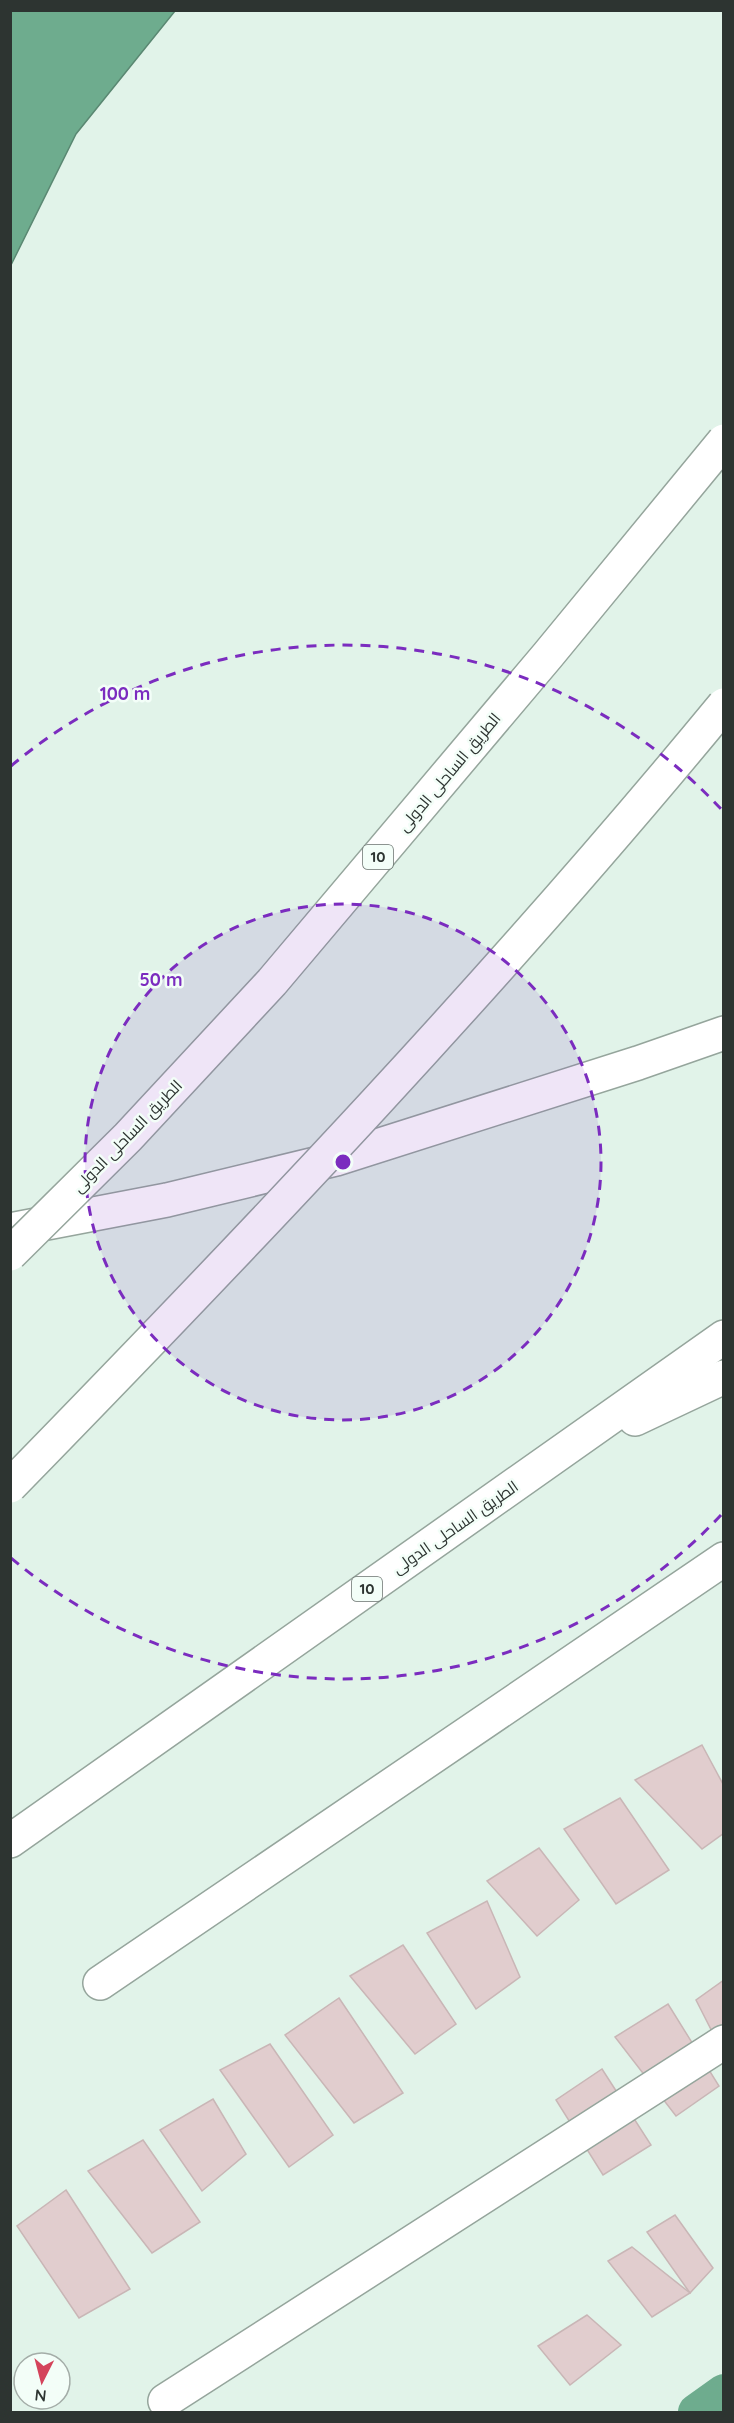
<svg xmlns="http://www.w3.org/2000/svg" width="734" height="2423" viewBox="0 0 734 2423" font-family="Quicksand,Cairo,sans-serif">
  <rect width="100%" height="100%" fill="#e1f3e9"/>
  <!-- water -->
  <polygon fill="#6eac8e" stroke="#5a8872" stroke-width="1.5" points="11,10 175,11 76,134 11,265"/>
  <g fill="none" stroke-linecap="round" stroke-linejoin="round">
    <!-- canal -->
    <polyline stroke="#6eac8e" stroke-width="36" points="696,2412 724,2392"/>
  </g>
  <!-- building -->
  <g fill="#e1cdce" stroke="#c9b6b6" stroke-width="1.5">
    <polygon points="702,1745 724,1786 724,1833 702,1849 635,1780"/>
    <polygon points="620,1798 669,1870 616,1904 564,1829"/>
    <polygon points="539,1848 579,1900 537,1936 487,1881"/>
    <polygon points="487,1901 520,1977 476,2009 427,1933"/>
    <polygon points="403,1945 456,2024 415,2054 350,1976"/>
    <polygon points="724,1980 724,2055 696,2000"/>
    <polygon points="339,1998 403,2093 354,2123 285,2035"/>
    <polygon points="668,2004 719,2086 676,2116 615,2037"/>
    <polygon points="270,2044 333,2135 289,2167 220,2070"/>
    <polygon points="602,2069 651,2145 603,2175 556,2100"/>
    <polygon points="213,2099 246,2154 202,2191 160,2130"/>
    <polygon points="143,2140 200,2222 152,2253 88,2171"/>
    <polygon points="66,2190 130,2289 79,2318 17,2226"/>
    <polygon points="675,2215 713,2268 690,2293 647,2232"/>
    <polygon points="632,2247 690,2293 652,2317 608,2261"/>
    <polygon points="587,2315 621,2345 570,2385 538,2346"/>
  </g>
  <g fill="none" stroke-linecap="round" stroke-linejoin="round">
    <defs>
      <g id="minor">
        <polyline points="100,1983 724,1559"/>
        <polyline points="165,2401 724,2042"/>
      </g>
      <g id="highway">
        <polyline points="10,1230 167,1200 336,1159 638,1063 724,1033"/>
        <polyline points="635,1419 724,1377"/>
        <polyline points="10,1841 724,1337"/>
      </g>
    </defs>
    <!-- minor casing -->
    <use href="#minor" stroke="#95a59c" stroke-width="36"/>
    <!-- highway casing -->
    <use href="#highway" stroke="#95a59c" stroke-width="36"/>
    <!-- minor -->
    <use href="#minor" stroke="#fff" stroke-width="33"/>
    <!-- highway -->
    <use href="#highway" stroke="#fff" stroke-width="33"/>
    <defs>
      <g id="highway-bridge">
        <polyline points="10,1254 128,1137 272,982 548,655 724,441"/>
        <path d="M10,1486c246,-252 490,-509 714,-781"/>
      </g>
    </defs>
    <!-- highway-bridge casing -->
    <use href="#highway-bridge" stroke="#95a59c" stroke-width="36" stroke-linecap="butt"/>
    <!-- highway-bridge -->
    <use href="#highway-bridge" stroke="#fff" stroke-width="33"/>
  </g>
  <!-- distance rings -->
  <circle cx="343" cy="1162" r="258" fill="#7b2cbf" fill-opacity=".12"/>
  <g fill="none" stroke="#7b2cbf" stroke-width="3" stroke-dasharray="10 8">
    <circle cx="343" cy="1162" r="258"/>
    <path d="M721 1515A517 517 0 0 1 11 1558M11 766A517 517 0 0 1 721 809"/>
  </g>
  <g text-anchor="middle" stroke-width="5" stroke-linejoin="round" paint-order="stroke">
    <!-- shield labels -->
    <g fill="#f3fef8" stroke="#68716d" stroke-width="1.5">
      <rect x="363" y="845" width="30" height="24" rx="4.5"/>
      <rect x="352" y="1577" width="30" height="24" rx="4.5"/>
    </g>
    <g font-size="15" font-weight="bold" fill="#2d3431">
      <text x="378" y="862">10</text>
      <text x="367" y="1594">10</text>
    </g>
    <!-- street labels -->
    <g font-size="16" fill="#2d3431" stroke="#f3fef8">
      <text transform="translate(449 772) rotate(-50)" y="6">الطريق الساحلى الدولى</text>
      <text transform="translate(127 1136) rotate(-46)" y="6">الطريق الساحلى الدولى</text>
      <text transform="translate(455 1527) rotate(-35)" y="6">الطريق الساحلى الدولى</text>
    </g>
  </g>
  <circle cx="343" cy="1162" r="9" fill="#7b2cbf" stroke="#f3fef8" stroke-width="3"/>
  <g font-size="18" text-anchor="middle" font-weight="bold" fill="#7b2cbf" stroke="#f3fef8" stroke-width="5" stroke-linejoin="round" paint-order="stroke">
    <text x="125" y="700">100 m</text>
    <text x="161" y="986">50 m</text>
  </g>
  <!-- border -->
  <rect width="734" height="2423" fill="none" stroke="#2d3431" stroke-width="24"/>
  <!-- north arrow -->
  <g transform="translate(42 2381) rotate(186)"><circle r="28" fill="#f3fef8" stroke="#a4ada8" stroke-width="1.5"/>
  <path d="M0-4.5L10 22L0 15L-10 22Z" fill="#d4445b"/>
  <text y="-9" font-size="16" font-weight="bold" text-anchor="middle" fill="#2d3431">N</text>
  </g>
</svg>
